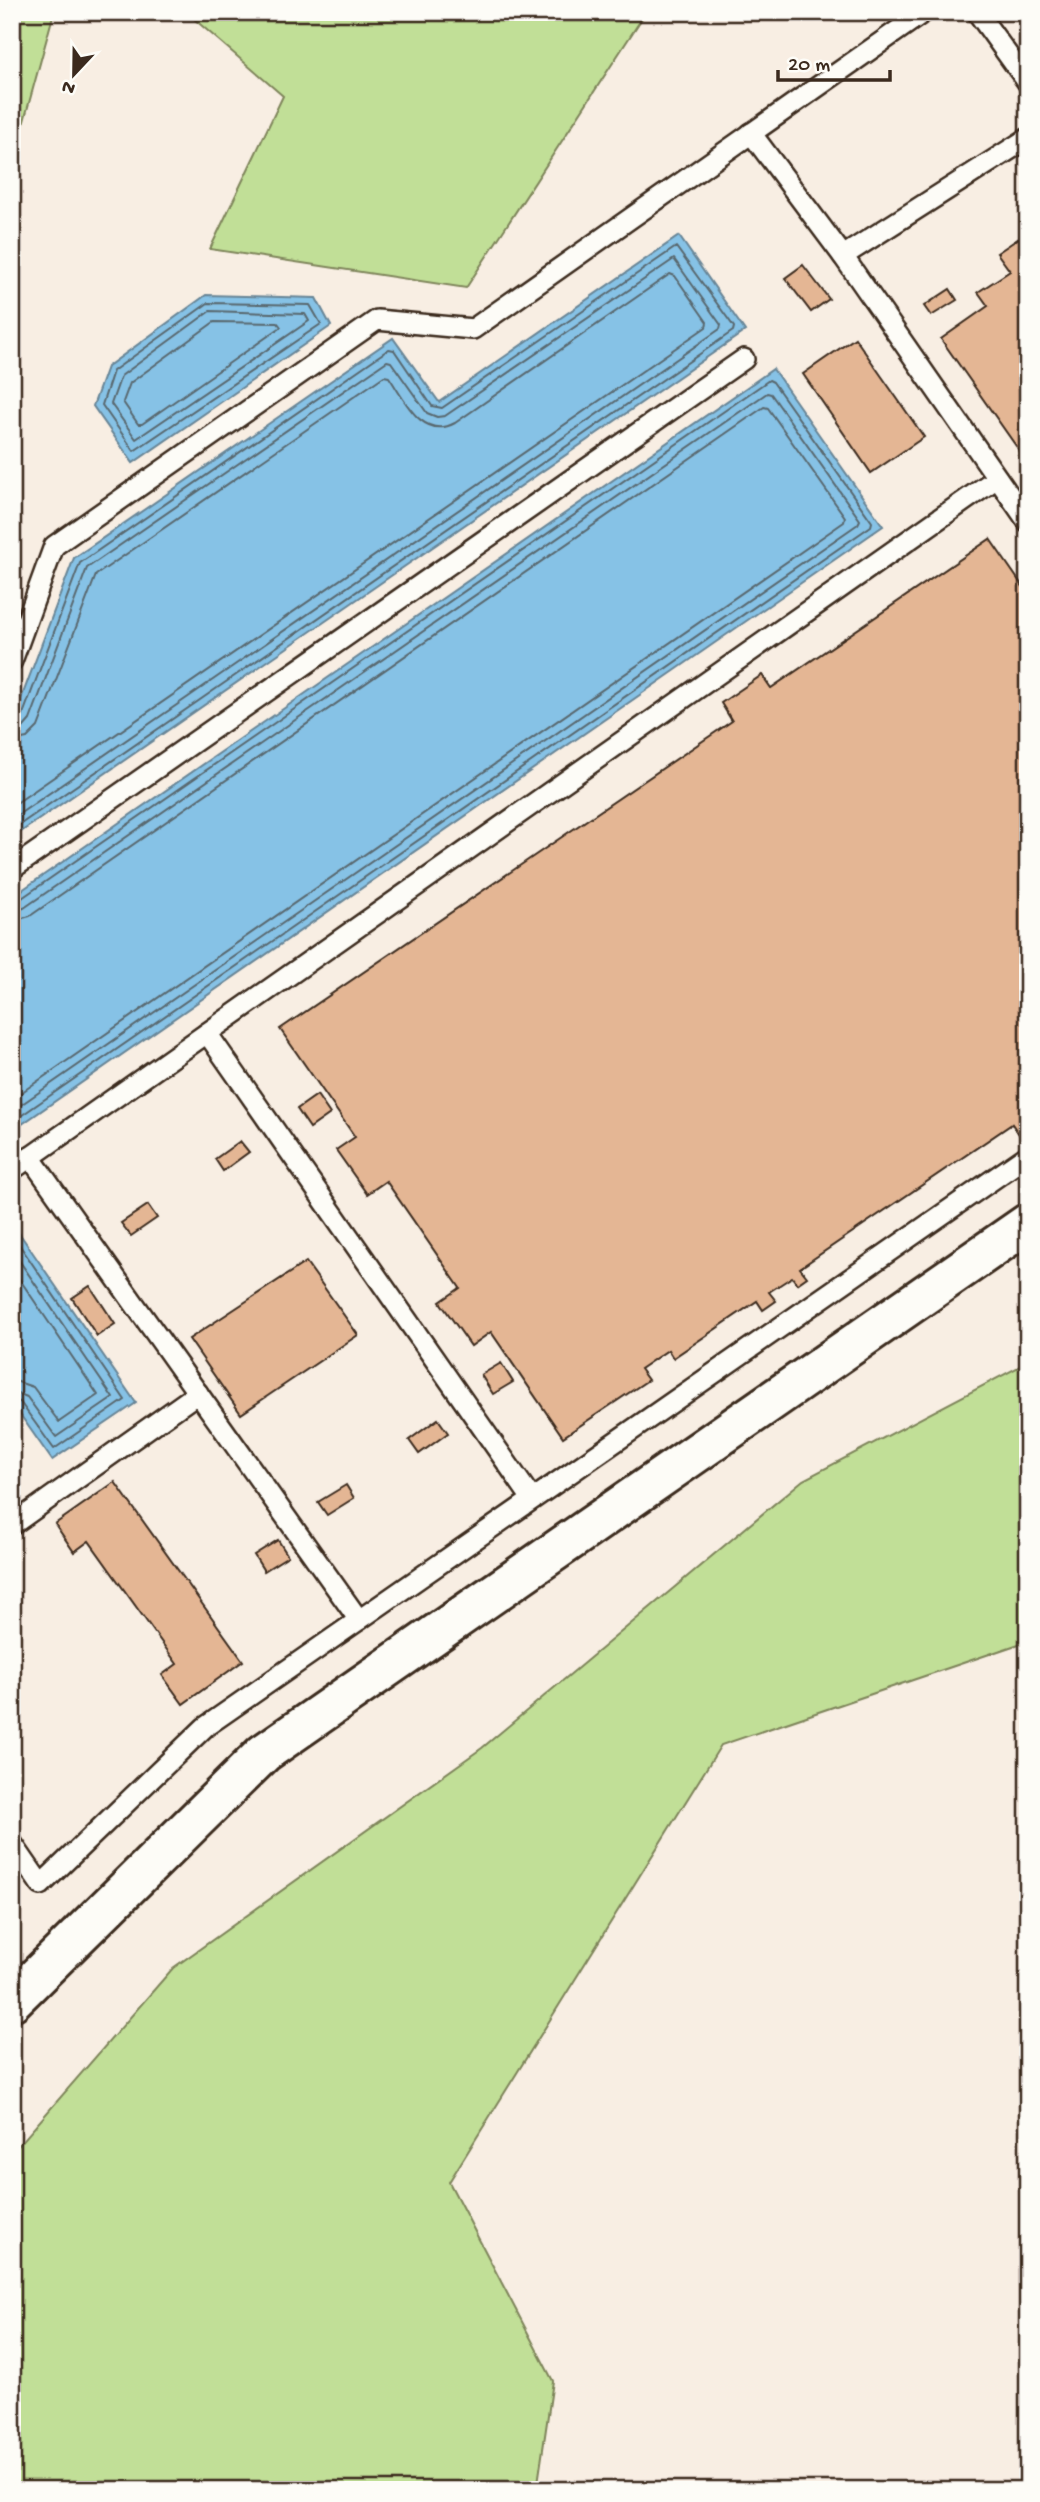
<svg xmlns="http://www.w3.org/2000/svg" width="1040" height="2502" viewBox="0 0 1040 2502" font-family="'Gochi Hand',sans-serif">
  <rect width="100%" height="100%" fill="#f8eee3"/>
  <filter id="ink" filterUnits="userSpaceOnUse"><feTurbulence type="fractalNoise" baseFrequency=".0143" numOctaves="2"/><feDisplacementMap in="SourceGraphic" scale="14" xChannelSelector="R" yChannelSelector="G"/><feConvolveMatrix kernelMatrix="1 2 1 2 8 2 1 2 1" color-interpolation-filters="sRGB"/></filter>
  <g filter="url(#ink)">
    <!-- green -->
    <g fill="#c1df97" stroke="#7e845a" stroke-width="2">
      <polygon points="12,12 54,12 12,165"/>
      <polygon points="186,12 646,12 466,288 210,249 283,96"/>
      <polygon points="1028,1362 1028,1641 721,1745 449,2182 553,2381 537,2490 12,2490 12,2153 173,1968 482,1748 803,1480"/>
    </g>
    <!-- water -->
    <g fill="#86c2e6" stroke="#688596" stroke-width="2">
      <polygon points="679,236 745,331 12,838 12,723 74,558 393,338 439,402"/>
      <polygon points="206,295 316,298 331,326 133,463 93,406 107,367"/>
      <polygon points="773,369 883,526 12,1131 12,897"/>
      <polygon points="13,1224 136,1403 52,1460 12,1403"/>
    </g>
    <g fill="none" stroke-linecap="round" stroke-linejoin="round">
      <!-- shore -->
      <g stroke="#59676e" stroke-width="2">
        <polygon points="208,303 310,305 321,324 134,451 102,405 113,371"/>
        <polygon points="210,311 305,314 309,321 136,439 111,404 121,376"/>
        <polygon points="214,322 278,323 281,327 142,424 138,424 123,402 130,383"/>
        <polyline points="12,722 22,717 80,563 389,349 394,350 432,406 442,408 676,247 734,327 733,331 12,830"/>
        <polyline points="12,731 23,728 30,720 87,568 387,361 391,362 427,413 437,417 445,416 674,259 721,325 720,329 12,819"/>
        <path d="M12,741l15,-3 11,-11 58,-152 288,-199 5,1c15,22 33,64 66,46l215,-149 5,2 32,46 -1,5 -694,479"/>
        <polyline points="12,902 19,900 769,380 773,382 872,522 871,526 12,1122"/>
        <polyline points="12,911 24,908 767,393 771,394 860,520 858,524 12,1111"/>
        <polyline points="12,921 30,916 764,407 768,408 845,517 844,522 12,1099"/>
        <polyline points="12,1234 125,1400 54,1449 20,1402 12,1400"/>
        <polyline points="12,1250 113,1398 56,1437 27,1397 12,1391"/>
        <polyline points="12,1268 98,1395 59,1422 33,1387 12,1380"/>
      </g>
    </g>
    <!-- building -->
    <g fill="#e4b694" stroke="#3b2a1e" stroke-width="2">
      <polygon points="1028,232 1028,463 941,339 988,306 978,292 1010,271 997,253"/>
      <polygon points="803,265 829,299 811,312 785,278"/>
      <polygon points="950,289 957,300 931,316 924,306"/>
      <polygon points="855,338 924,437 871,473 803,374"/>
      <polygon points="990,539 1028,594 1028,1132 1021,1137 1012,1124 800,1268 807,1277 797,1284 792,1277 769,1292 776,1301 763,1310 757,1301 673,1358 668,1350 640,1369 648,1380 563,1437 491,1332 471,1346 440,1302 460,1288 386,1181 367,1194 336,1150 355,1137 280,1029 732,721 721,703 762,675 771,688"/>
      <polygon points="317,1095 330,1114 310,1128 297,1109"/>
      <polygon points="240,1141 249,1152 223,1171 215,1159"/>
      <polygon points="148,1205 157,1218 131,1236 121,1223"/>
      <polygon points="306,1262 358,1335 241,1414 189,1339"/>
      <polygon points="90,1286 115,1324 97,1336 72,1298"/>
      <polygon points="501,1363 513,1382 493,1394 481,1375"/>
      <polygon points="438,1419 448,1433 419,1454 409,1440"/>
      <polygon points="115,1482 243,1661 183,1704 162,1675 177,1664 89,1541 74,1552 55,1524"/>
      <polygon points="346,1485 354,1498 327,1515 318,1502"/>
      <polygon points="278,1540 288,1556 264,1571 254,1555"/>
    </g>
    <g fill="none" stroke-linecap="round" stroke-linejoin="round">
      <defs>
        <g id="service">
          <polyline points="977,12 1028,83"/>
          <polyline points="751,133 843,256 1028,522"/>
          <polyline points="843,256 1028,138"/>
          <polyline points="12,661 54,546 377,320 473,329 924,12"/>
          <polyline points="12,869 744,359"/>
          <polyline points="207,1033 532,1499"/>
          <polyline points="30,1157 359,1620"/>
          <polyline points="12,1170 997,478"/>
          <polyline points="12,1525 198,1393"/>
          <polyline points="12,1843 41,1885 205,1727 1028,1155"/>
        </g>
        <polyline id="minor" points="12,2001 264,1753 1028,1223"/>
      </defs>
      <!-- service casing -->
      <use href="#service" stroke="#3b2a1e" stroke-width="24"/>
      <!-- minor casing -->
      <use href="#minor" stroke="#3b2a1e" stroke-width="44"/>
      <!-- service -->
      <use href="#service" stroke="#fdfcf7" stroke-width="19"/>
      <!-- minor -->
      <use href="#minor" stroke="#fdfcf7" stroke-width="38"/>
    </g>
  </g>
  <!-- margin -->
  <rect width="1040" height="2502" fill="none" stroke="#fdfcf7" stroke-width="42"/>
  <rect x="21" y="21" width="998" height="2460" fill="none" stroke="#3b2a1e" stroke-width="2.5" filter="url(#ink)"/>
  <!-- north arrow -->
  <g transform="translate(74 74) rotate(202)" stroke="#fdfcf7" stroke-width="5" paint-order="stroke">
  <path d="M0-5L12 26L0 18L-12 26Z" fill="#3b2a1e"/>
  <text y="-10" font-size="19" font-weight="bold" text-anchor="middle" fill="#3b2a1e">N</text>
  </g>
  <!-- scale -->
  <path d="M778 70v10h112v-10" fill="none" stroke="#3b2a1e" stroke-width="3.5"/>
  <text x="788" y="70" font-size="21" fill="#3b2a1e" stroke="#fdfcf7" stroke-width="5" paint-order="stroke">20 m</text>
</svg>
